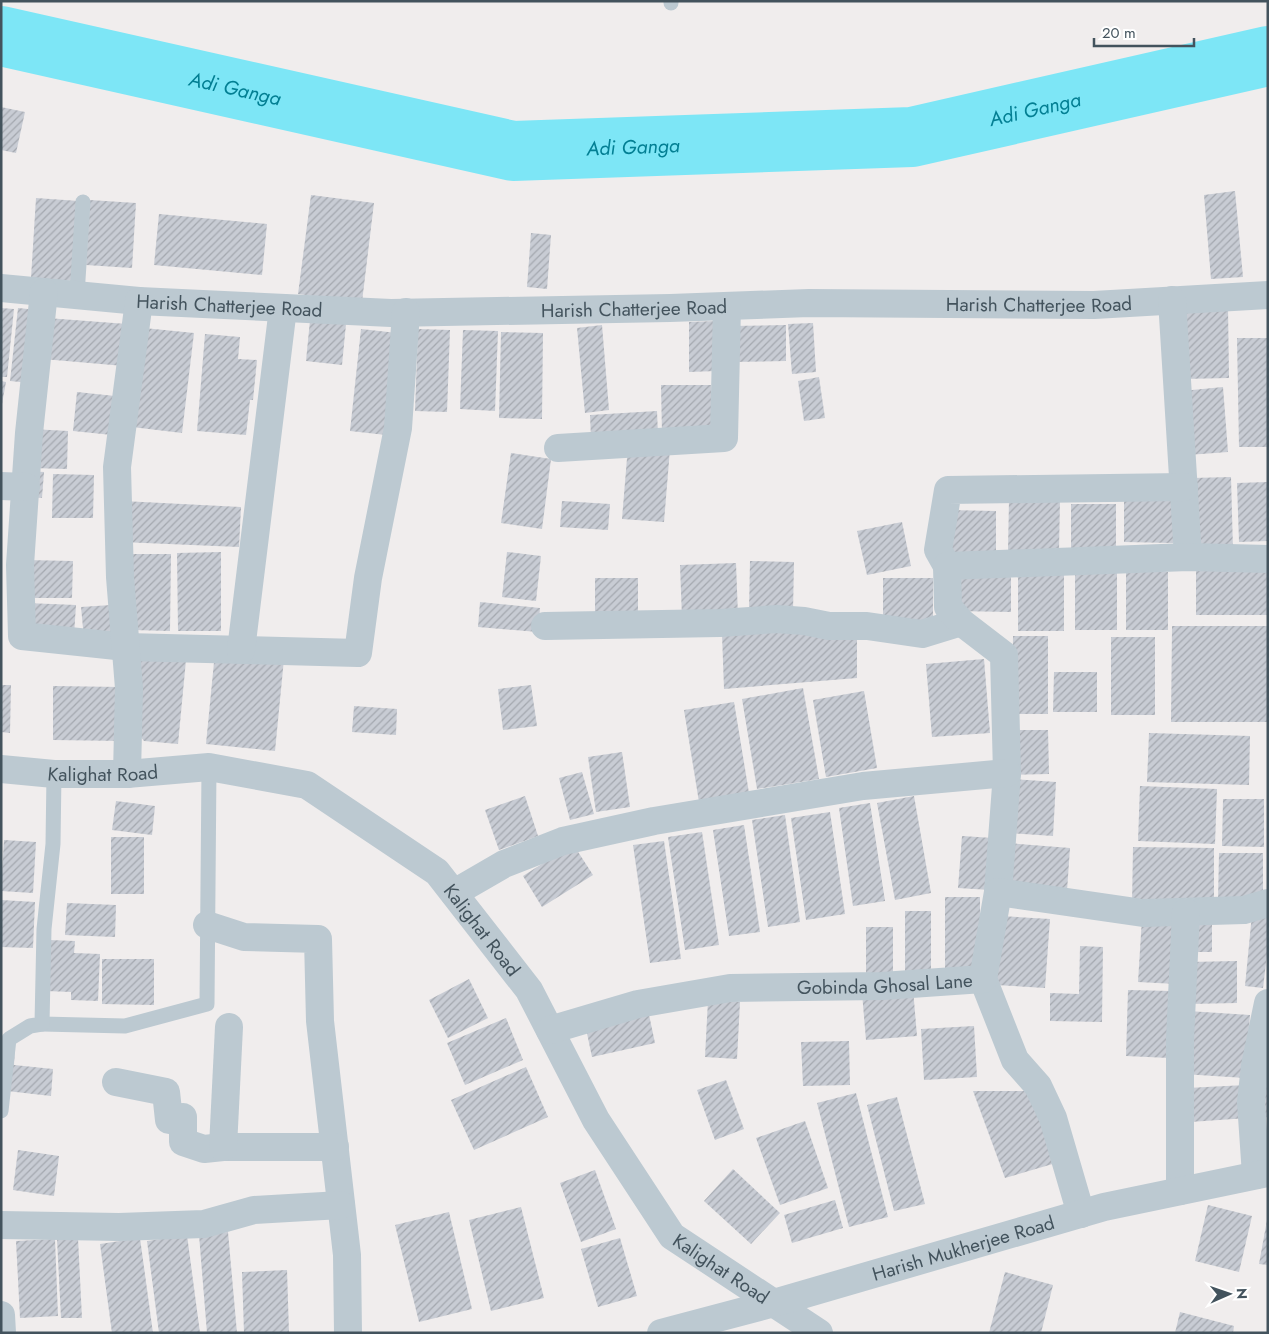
<svg xmlns="http://www.w3.org/2000/svg" width="1269" height="1334" viewBox="0 0 1269 1334" font-family="Jost,sans-serif">
  <defs>
    <pattern id="building-hatch" width="6" height="6" patternUnits="userSpaceOnUse" patternTransform="scale(1.25)"><rect width="6" height="6" fill="#c8ccd4"/><path d="M-1 1l2-2M0 6l6-6M5 7l2-2" fill="none" stroke="#a4a8af"/></pattern>
  </defs>
  <rect width="100%" height="100%" fill="#f0eded"/>
  <g fill="none" stroke-linecap="round" stroke-linejoin="round">
    <!-- river -->
    <path stroke="#7de6f6" stroke-width="60" id="s1" d="M1,36l512,115 399,-14 356,-81"/>
  </g>
  <!-- building -->
  <g fill="url(#building-hatch)">
    <polygon points="1,107 25,112 16,153 1,150"/>
    <polygon points="1235,191 1243,277 1211,279 1204,195"/>
    <polygon points="311,195 374,203 362,302 298,294"/>
    <polygon points="36,198 79,201 73,281 31,278"/>
    <polygon points="90,200 136,203 132,268 86,265"/>
    <polygon points="159,214 267,224 262,275 154,265"/>
    <polygon points="531,233 551,235 547,289 527,287"/>
    <polygon points="1,308 14,309 7,377 1,377"/>
    <polygon points="18,308 38,310 30,383 10,381"/>
    <polygon points="1228,308 1229,378 1183,379 1180,309"/>
    <polygon points="47,318 127,324 124,366 43,359"/>
    <polygon points="310,320 346,324 342,365 306,361"/>
    <polygon points="716,321 717,371 689,372 689,322"/>
    <polygon points="813,323 816,372 792,374 788,324"/>
    <polygon points="602,325 609,410 585,413 577,328"/>
    <polygon points="786,325 786,361 731,362 730,326"/>
    <polygon points="144,328 194,333 182,433 132,427"/>
    <polygon points="361,329 397,333 386,435 350,431"/>
    <polygon points="418,329 450,330 447,412 415,411"/>
    <polygon points="463,330 498,331 495,411 460,409"/>
    <polygon points="501,332 543,333 542,419 499,418"/>
    <polygon points="205,334 240,337 238,359 257,360 253,400 250,400 246,435 197,431"/>
    <polygon points="1237,338 1268,338 1268,447 1239,447"/>
    <polygon points="819,377 825,418 804,421 798,381"/>
    <polygon points="1,381 6,382 2,404 1,404"/>
    <polygon points="661,385 711,385 712,433 662,434"/>
    <polygon points="1223,387 1228,452 1188,455 1182,391"/>
    <polygon points="77,392 115,396 112,435 73,431"/>
    <polygon points="657,411 658,435 591,439 590,415"/>
    <polygon points="32,429 68,431 67,469 31,468"/>
    <polygon points="628,446 670,449 664,522 622,519"/>
    <polygon points="511,453 551,459 542,529 501,523"/>
    <polygon points="28,471 44,472 42,498 26,497"/>
    <polygon points="53,474 94,475 93,518 52,518"/>
    <polygon points="1231,477 1233,550 1194,551 1192,478"/>
    <polygon points="1268,482 1268,541 1239,542 1237,483"/>
    <polygon points="1124,493 1173,494 1173,543 1124,542"/>
    <polygon points="1009,500 1060,500 1059,551 1008,550"/>
    <polygon points="123,501 241,507 239,547 121,542"/>
    <polygon points="562,501 610,504 608,530 560,527"/>
    <polygon points="1071,504 1116,504 1116,550 1071,549"/>
    <polygon points="947,510 996,511 996,554 947,554"/>
    <polygon points="902,522 911,566 867,575 857,531"/>
    <polygon points="221,552 221,631 178,631 177,553"/>
    <polygon points="507,552 541,556 536,601 502,597"/>
    <polygon points="132,554 171,554 170,631 132,630"/>
    <polygon points="26,560 73,561 72,598 25,598"/>
    <polygon points="750,561 794,562 793,611 749,610"/>
    <polygon points="736,563 738,616 682,618 680,565"/>
    <polygon points="1196,563 1268,564 1268,615 1196,615"/>
    <polygon points="1075,567 1117,568 1117,630 1075,630"/>
    <rect x="1018" y="569" width="46" height="62"/>
    <polygon points="953,571 1011,571 1011,612 953,611"/>
    <rect x="1126" y="572" width="42" height="58"/>
    <rect x="595" y="578" width="43" height="41"/>
    <rect x="883" y="578" width="50" height="46"/>
    <polygon points="480,602 540,608 538,632 478,627"/>
    <polygon points="27,603 76,605 74,635 26,633"/>
    <polygon points="111,605 114,635 84,639 81,607"/>
    <polygon points="1172,626 1268,626 1268,722 1171,722"/>
    <polygon points="857,631 857,678 724,689 722,634"/>
    <polygon points="1013,636 1048,636 1048,714 1012,714"/>
    <rect x="1111" y="637" width="44" height="78"/>
    <polygon points="215,652 284,659 275,751 206,744"/>
    <polygon points="140,655 186,660 178,744 144,741 132,726"/>
    <polygon points="984,659 990,733 932,737 926,664"/>
    <polygon points="1054,672 1097,672 1097,712 1053,712"/>
    <polygon points="1,685 11,685 10,733 1,732"/>
    <polygon points="531,685 537,726 503,730 498,689"/>
    <polygon points="53,686 121,687 121,741 53,740"/>
    <polygon points="803,688 819,779 757,789 742,699"/>
    <polygon points="864,691 877,768 826,777 813,700"/>
    <polygon points="734,702 749,793 699,802 684,710"/>
    <polygon points="354,706 397,709 396,735 352,732"/>
    <polygon points="1011,730 1048,730 1049,774 1011,775"/>
    <polygon points="1149,733 1250,736 1249,785 1147,782"/>
    <polygon points="622,752 630,807 596,812 588,757"/>
    <polygon points="582,772 594,814 570,820 559,778"/>
    <polygon points="1012,779 1056,782 1053,836 1008,833"/>
    <polygon points="1140,786 1217,789 1215,844 1138,841"/>
    <polygon points="525,796 538,836 499,850 485,810"/>
    <polygon points="914,796 931,893 895,900 877,803"/>
    <polygon points="1223,799 1264,799 1264,847 1222,846"/>
    <polygon points="116,801 155,806 152,835 112,830"/>
    <polygon points="870,803 885,901 853,906 839,808"/>
    <polygon points="830,812 845,914 806,920 791,818"/>
    <polygon points="785,815 800,922 768,927 752,820"/>
    <polygon points="744,825 760,932 729,936 713,830"/>
    <polygon points="702,832 719,945 685,950 668,837"/>
    <polygon points="962,836 993,838 990,890 958,888"/>
    <rect x="111" y="837" width="33" height="57"/>
    <polygon points="4,840 36,842 33,893 1,891"/>
    <polygon points="664,841 681,959 650,963 633,845"/>
    <polygon points="1008,843 1070,848 1067,891 1005,886"/>
    <polygon points="573,844 593,875 542,907 523,876"/>
    <polygon points="1133,847 1214,848 1214,906 1132,905"/>
    <polygon points="1219,853 1263,853 1263,901 1218,900"/>
    <rect x="945" y="897" width="35" height="80"/>
    <polygon points="1,900 35,902 33,948 1,947"/>
    <polygon points="67,903 116,905 115,937 65,935"/>
    <polygon points="905,911 931,911 931,981 905,982"/>
    <polygon points="1252,914 1268,916 1268,947 1263,988 1245,986"/>
    <polygon points="1001,916 1050,919 1045,988 996,985"/>
    <polygon points="1142,918 1179,920 1176,984 1138,982"/>
    <rect x="1189" y="920" width="23" height="32"/>
    <rect x="866" y="927" width="27" height="55"/>
    <polygon points="49,940 75,941 74,953 100,954 98,1001 71,1000 71,992 46,991"/>
    <polygon points="1080,946 1103,947 1102,1022 1050,1021 1050,993 1079,994"/>
    <polygon points="102,959 154,959 154,1005 102,1004"/>
    <polygon points="1237,961 1237,1003 1190,1004 1189,962"/>
    <polygon points="469,979 488,1018 448,1038 429,1000"/>
    <polygon points="913,989 917,1036 866,1040 862,993"/>
    <polygon points="1128,990 1171,991 1169,1058 1126,1056"/>
    <polygon points="708,1000 740,1002 737,1059 705,1057"/>
    <polygon points="648,1010 655,1043 592,1057 585,1024"/>
    <polygon points="1188,1011 1250,1015 1245,1078 1183,1074"/>
    <polygon points="506,1018 523,1060 465,1085 447,1043"/>
    <polygon points="974,1026 977,1077 924,1080 921,1029"/>
    <polygon points="849,1041 850,1085 803,1086 801,1042"/>
    <polygon points="15,1046 14,1065 53,1069 51,1096 7,1091"/>
    <polygon points="526,1067 548,1117 474,1150 451,1100"/>
    <polygon points="1268,1079 1268,1117 1261,1118 1258,1080"/>
    <polygon points="726,1080 744,1129 715,1140 697,1090"/>
    <polygon points="1246,1085 1248,1118 1190,1122 1187,1088"/>
    <polygon points="973,1091 1034,1091 1056,1163 1005,1178"/>
    <polygon points="856,1093 888,1217 849,1227 817,1103"/>
    <polygon points="897,1097 925,1204 894,1211 867,1105"/>
    <polygon points="805,1121 828,1188 780,1205 756,1138"/>
    <polygon points="18,1150 59,1156 54,1196 13,1190"/>
    <polygon points="733,1169 780,1213 751,1244 704,1201"/>
    <polygon points="595,1170 616,1229 581,1242 560,1183"/>
    <polygon points="835,1200 843,1228 792,1243 784,1215"/>
    <polygon points="1208,1205 1252,1216 1239,1272 1195,1261"/>
    <polygon points="521,1207 544,1298 491,1311 469,1220"/>
    <polygon points="449,1212 472,1309 419,1322 395,1225"/>
    <polygon points="1267,1220 1268,1220 1268,1265 1259,1264"/>
    <polygon points="228,1232 237,1333 207,1333 199,1235"/>
    <polygon points="187,1235 200,1333 159,1333 147,1241"/>
    <polygon points="78,1238 82,1318 61,1318 57,1239"/>
    <polygon points="140,1238 153,1333 112,1333 100,1244"/>
    <polygon points="620,1238 637,1296 598,1307 581,1249"/>
    <polygon points="55,1239 58,1316 20,1318 16,1241"/>
    <polygon points="287,1270 289,1333 244,1333 242,1272"/>
    <polygon points="1005,1272 1053,1285 1041,1333 989,1333"/>
    <polygon points="1180,1312 1234,1326 1233,1333 1175,1333"/>
  </g>
  <g fill="none" stroke-linecap="round" stroke-linejoin="round">
    <!-- lane -->
    <g stroke="#bcc9d1" stroke-width="15">
      <polyline points="671,1 671,3"/>
      <polyline points="77,295 83,202"/>
      <polyline points="42,1024 125,1026 207,1004 209,767"/>
      <polyline points="1,1111 9,1039 30,1026 42,1024 44,929 53,844 54,774"/>
    </g>
    <!-- street -->
    <g stroke="#bcc9d1" stroke-width="28">
      <path id="s2" d="M1,288l138,13 252,12 279,-5 139,-5 285,2 174,-10"/>
      <polyline points="44,292 29,433 20,565 22,636 126,647 358,653 368,578 398,428 406,312"/>
      <polyline points="1172,300 1188,557"/>
      <polyline points="558,448 724,438 727,306"/>
      <polyline points="1,486 26,487"/>
      <polyline points="947,566 938,550 948,490 1184,487"/>
      <polyline points="545,626 720,623 777,619 804,621 829,626 867,626 922,634 961,622"/>
      <polyline points="241,650 283,308"/>
      <path id="s3" d="M1,769l53,5h73l82,-7 98,18 130,87 92,118 67,130 76,116 147,97"/>
      <polyline points="127,774 129,688 120,577 117,467 139,301"/>
      <polyline points="998,892 1007,773 1004,655 961,622 948,607 947,566 1188,557 1268,559"/>
      <polyline points="454,893 504,864 563,841 654,821 863,786 1007,773"/>
      <polyline points="207,925 244,937 318,939 320,1021 347,1255 348,1333"/>
      <polyline points="983,979 1015,1060 1038,1086 1053,1118 1081,1214"/>
      <path id="s4" d="M550,1030l88,-26 92,-16 152,-2 101,-7 15,-87 145,21 101,-3 24,-7"/>
      <polyline points="116,1082 166,1092 169,1120 183,1117 183,1142 204,1149 223,1147 335,1147"/>
      <polyline points="223,1147 229,1027"/>
      <polyline points="1256,1175 1251,1102 1255,1066 1268,1003"/>
      <polyline points="1180,1191 1180,1039 1186,912"/>
      <polyline points="1,1225 119,1227 204,1224 254,1210 341,1205"/>
      <polyline points="1,1315 2,1333"/>
      <path id="s5" d="M661,1333l113,-30 330,-96 164,-34"/>
    </g>
  </g>
  <g text-anchor="middle" stroke-width="4" stroke-linejoin="round" paint-order="stroke">
    <!-- street labels -->
    <g font-size="19" fill="#43535d" stroke="#fff">
      <text dy="7" stroke="none"><textPath href="#s2" startOffset="1039">Harish Chatterjee Road</textPath></text>
      <text dy="7" stroke="none"><textPath href="#s2" startOffset="229">Harish Chatterjee Road</textPath></text>
      <text dy="7" stroke="none"><textPath href="#s2" startOffset="634">Harish Chatterjee Road</textPath></text>
      <text dy="7" stroke="none"><textPath href="#s3" startOffset="102">Kalighat Road</textPath></text>
      <text dy="7" stroke="none"><textPath href="#s3" startOffset="538">Kalighat Road</textPath></text>
      <text dy="7" stroke="none"><textPath href="#s4" startOffset="340">Gobinda Ghosal Lane</textPath></text>
      <text dy="7" stroke="none"><textPath href="#s5" startOffset="314">Harish Mukherjee Road</textPath></text>
      <text dy="7" stroke="none"><textPath href="#s3" startOffset="958">Kalighat Road</textPath></text>
    </g>
    <!-- water labels -->
    <g font-size="20" font-style="italic" fill="#037f93" stroke="#fff">
      <text dy="7" stroke="none"><textPath href="#s1" startOffset="240">Adi Ganga</textPath></text>
      <text dy="7" stroke="none"><textPath href="#s1" startOffset="1050">Adi Ganga</textPath></text>
      <text dy="7" stroke="none"><textPath href="#s1" startOffset="645">Adi Ganga</textPath></text>
    </g>
  </g>
  <!-- border -->
  <rect width="1269" height="1334" fill="none" stroke="#43535d" stroke-width="5"/>
  <!-- north arrow -->
  <g transform="translate(1229 1294) rotate(88)" stroke="#ffffff" stroke-width="4" paint-order="stroke">
  <path d="M0-4L9 19L0 12L-9 19Z" fill="#43535d"/>
  <text y="-8" font-size="14" font-weight="bold" text-anchor="middle" fill="#43535d">N</text>
  </g>
  <!-- scale -->
  <path d="M1094 38v8h100v-8" fill="none" stroke="#43535d" stroke-width="2.5"/>
  <text x="1102" y="38" font-size="15" fill="#43535d" stroke="#ffffff" stroke-width="4" paint-order="stroke">20 m</text>
</svg>
